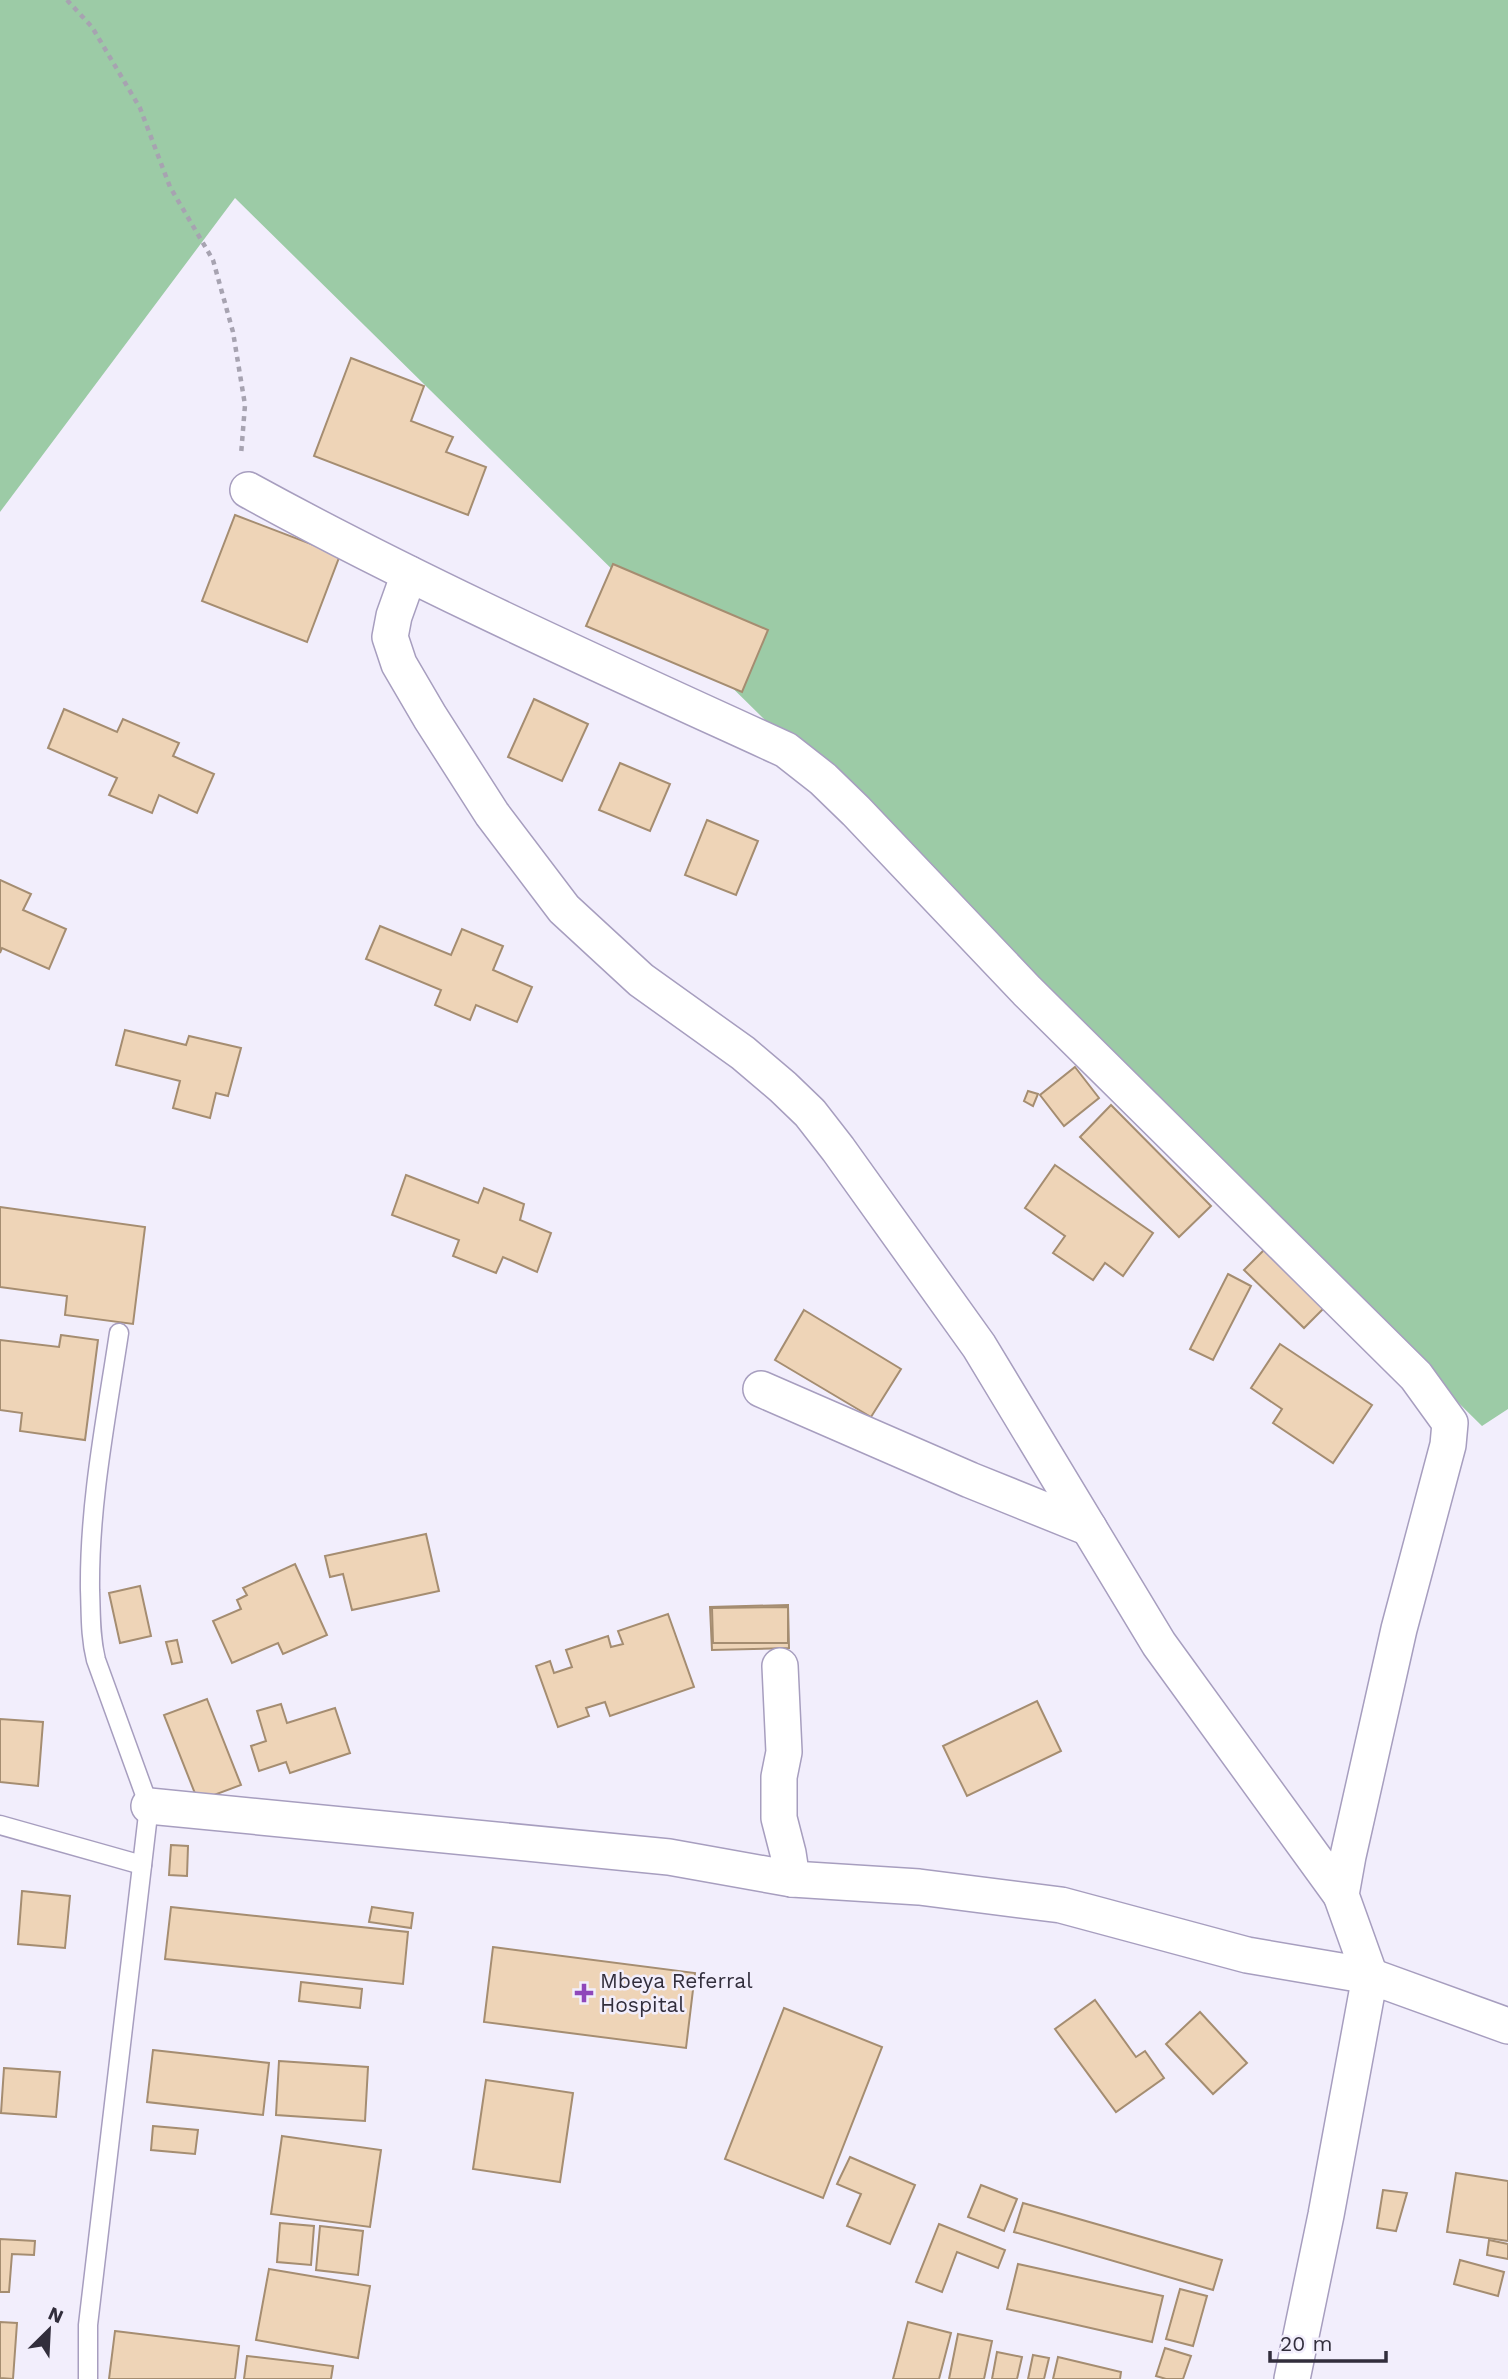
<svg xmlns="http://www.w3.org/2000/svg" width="1508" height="2379" viewBox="0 0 1508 2379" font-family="'Work Sans',sans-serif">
  <rect width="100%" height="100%" fill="#f2eefc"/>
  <!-- green -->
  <polygon fill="#9ccba6" points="0,0 1508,0 1508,1409 1482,1426 235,198 0,512"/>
  <!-- building -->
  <g fill="#eed4b7" stroke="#a58d71" stroke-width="2">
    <polygon points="351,358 424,386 411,421 453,437 446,452 486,467 468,515 314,456"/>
    <polygon points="235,515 340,555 307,642 202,601"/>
    <polygon points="613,564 768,630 742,692 586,626"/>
    <polygon points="534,699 588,724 562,781 508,757"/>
    <polygon points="64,709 117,732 123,719 179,743 173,756 214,774 197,813 159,795 152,813 109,795 117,778 48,748"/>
    <polygon points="620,763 670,784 650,831 599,810"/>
    <polygon points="707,820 758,841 736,895 685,875"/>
    <polygon points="0,880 31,894 23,910 66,929 49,969 2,948 0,953"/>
    <polygon points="380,926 451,955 462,929 503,946 493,970 532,987 517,1022 476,1005 470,1020 435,1005 441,990 366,959"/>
    <polygon points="125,1030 186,1045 189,1036 241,1048 228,1096 216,1093 210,1118 173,1108 180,1081 116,1065"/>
    <polygon points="1075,1067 1099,1098 1064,1126 1040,1095"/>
    <polygon points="1028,1091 1038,1094 1033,1106 1024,1101"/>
    <polygon points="1111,1105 1211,1206 1179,1237 1080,1137"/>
    <polygon points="1055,1165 1153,1233 1123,1276 1105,1263 1093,1280 1053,1253 1065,1236 1025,1208"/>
    <polygon points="406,1175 478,1203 484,1188 524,1204 520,1220 551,1233 537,1272 503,1257 496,1273 453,1256 459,1240 392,1215"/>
    <polygon points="0,1207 145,1227 133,1324 65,1315 67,1296 0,1287"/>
    <polygon points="1267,1247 1327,1305 1304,1328 1244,1270"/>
    <polygon points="1228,1274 1251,1286 1213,1360 1190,1349"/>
    <polygon points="804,1310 901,1369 871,1417 775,1360"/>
    <polygon points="61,1335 98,1340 85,1440 20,1431 22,1413 0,1410 0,1340 59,1347"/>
    <polygon points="1280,1344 1372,1405 1333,1463 1273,1423 1282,1409 1251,1388"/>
    <polygon points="426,1534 439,1591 352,1610 343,1574 330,1577 325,1556"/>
    <polygon points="295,1564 327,1635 283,1654 278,1643 232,1663 213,1621 241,1609 237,1600 247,1595 243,1588"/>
    <polygon points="140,1586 151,1636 120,1643 109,1593"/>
    <polygon points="788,1605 789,1648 712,1650 710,1607"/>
    <polygon points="788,1607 788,1643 713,1643 712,1608"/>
    <polygon points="668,1614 694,1687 610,1716 605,1702 586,1708 589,1716 558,1727 536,1666 550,1661 554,1673 572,1667 566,1650 608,1636 611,1647 623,1644 618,1631"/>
    <polygon points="177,1640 182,1662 172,1664 166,1642"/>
    <polygon points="207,1699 241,1785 198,1801 164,1715"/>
    <polygon points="1037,1701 1061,1751 967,1796 943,1746"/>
    <polygon points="281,1704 287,1723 335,1708 350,1753 290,1773 286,1762 259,1771 251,1746 266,1741 257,1711"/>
    <polygon points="0,1719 43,1722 38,1786 0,1782"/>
    <polygon points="171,1845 188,1846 187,1876 169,1875"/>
    <polygon points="22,1891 70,1896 65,1948 18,1944"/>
    <polygon points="171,1907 408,1932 403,1984 165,1959"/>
    <polygon points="372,1907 413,1913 411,1928 369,1922"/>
    <polygon points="493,1947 695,1973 686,2048 484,2022"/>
    <polygon points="301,1982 362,1989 360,2008 299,2001"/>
    <polygon points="1095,2000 1136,2057 1145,2051 1164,2078 1116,2112 1055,2029"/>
    <polygon points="784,2008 882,2047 823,2198 725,2159"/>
    <polygon points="1200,2012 1247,2063 1213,2094 1166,2044"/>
    <polygon points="153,2050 269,2063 263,2115 147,2102"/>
    <polygon points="279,2061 368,2067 365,2121 276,2115"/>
    <polygon points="4,2068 60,2072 56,2117 1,2113"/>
    <polygon points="486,2080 573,2093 560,2182 473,2169"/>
    <polygon points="153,2126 198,2130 195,2154 151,2150"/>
    <polygon points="282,2136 381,2150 370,2227 271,2214"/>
    <polygon points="850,2157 915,2185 890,2244 847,2226 861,2194 837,2184"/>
    <polygon points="1456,2173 1508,2181 1508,2241 1447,2232"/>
    <polygon points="981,2185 1017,2199 1004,2231 968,2217"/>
    <polygon points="1383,2190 1407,2193 1396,2231 1377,2228"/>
    <polygon points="1023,2203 1222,2260 1213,2290 1014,2232"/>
    <polygon points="280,2223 314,2226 311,2265 277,2262"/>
    <polygon points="939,2224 1005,2250 998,2268 957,2252 942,2292 916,2282"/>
    <polygon points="320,2226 363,2231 358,2275 316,2270"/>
    <polygon points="0,2239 35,2241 34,2255 12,2254 9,2292 0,2292"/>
    <polygon points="1489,2240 1508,2244 1508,2259 1487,2255"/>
    <polygon points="1460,2260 1504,2272 1498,2296 1454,2284"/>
    <polygon points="1018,2264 1163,2296 1152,2342 1007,2309"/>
    <polygon points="269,2269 370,2286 358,2358 256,2340"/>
    <polygon points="1180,2289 1207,2296 1193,2346 1166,2339"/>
    <polygon points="0,2322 17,2323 13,2379 0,2378"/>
    <polygon points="908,2322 951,2333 939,2379 893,2379"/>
    <polygon points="115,2331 239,2346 235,2379 109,2379"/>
    <polygon points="958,2334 992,2341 984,2379 949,2379"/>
    <polygon points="1165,2348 1191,2356 1183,2379 1166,2379 1156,2376"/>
    <polygon points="997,2352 1022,2357 1017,2379 992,2379"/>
    <polygon points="1033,2355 1049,2358 1044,2379 1028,2379"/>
    <polygon points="247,2356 333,2366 331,2379 244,2379"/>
    <polygon points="1058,2357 1121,2372 1120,2379 1053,2379"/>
  </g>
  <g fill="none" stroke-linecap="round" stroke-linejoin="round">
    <defs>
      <g id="lane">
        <polyline points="0,1825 142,1865"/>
        <path d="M88,2379v-54l61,-519 -53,-146c-6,-24 -5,-46 -6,-70 -1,-86 16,-171 29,-257"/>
      </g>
      <g id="street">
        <polyline points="409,574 394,616 390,637 399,664 430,717 492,814 564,909 641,980 743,1053 783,1087 810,1113 838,1149 979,1346 1159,1644 1341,1895"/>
        <polyline points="761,1389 970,1480 1089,1528"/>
        <polyline points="780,1666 784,1752 779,1777 779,1818 788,1853 792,1879"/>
        <path d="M149,1806l520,51 123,22 127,8 142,18 186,50 123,21 -29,-81 7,-39 51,-227 49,-184 2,-22 -34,-47 -389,-385 -171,-180 -33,-32 -37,-29c-181,-83 -363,-164 -538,-260"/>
        <polyline points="1292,2379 1326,2215 1370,1976 1508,2026"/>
      </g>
    </defs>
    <!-- lane casing -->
    <use href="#lane" stroke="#a79ebf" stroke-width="21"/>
    <!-- street casing -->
    <use href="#street" stroke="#a79ebf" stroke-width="38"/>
    <!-- path -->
    <polyline stroke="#a7a3b1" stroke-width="4.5" stroke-dasharray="5 5" stroke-linecap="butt" points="67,0 92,27 140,108 170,187 213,260 233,332 245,405 241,455"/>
    <!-- lane -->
    <use href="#lane" stroke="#fff" stroke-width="18"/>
    <!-- street -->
    <use href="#street" stroke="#fff" stroke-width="35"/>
  </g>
  <!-- markers -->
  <path fill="#8f47ba" stroke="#f2eefc" stroke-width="2.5" d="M580.5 1982.5h7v7h7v7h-7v7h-7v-7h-7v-7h7z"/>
  <g text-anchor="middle" stroke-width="5" stroke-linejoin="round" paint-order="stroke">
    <!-- poi labels -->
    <g font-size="21" fill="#322e3c" stroke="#f2eefc" text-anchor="start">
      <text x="600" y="1988">Mbeya Referral<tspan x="600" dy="24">Hospital</tspan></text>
    </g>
  </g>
  <!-- north arrow -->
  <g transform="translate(49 2330) rotate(24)" stroke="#f2eefc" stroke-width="5" paint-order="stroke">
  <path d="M0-5L12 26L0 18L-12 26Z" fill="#322e3c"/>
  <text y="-10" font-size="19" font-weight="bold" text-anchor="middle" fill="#322e3c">N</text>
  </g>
  <!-- scale -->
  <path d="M1270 2351v10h116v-10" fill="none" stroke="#322e3c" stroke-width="3.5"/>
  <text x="1280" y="2351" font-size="21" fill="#322e3c" stroke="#f2eefc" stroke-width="5" paint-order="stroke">20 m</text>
</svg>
